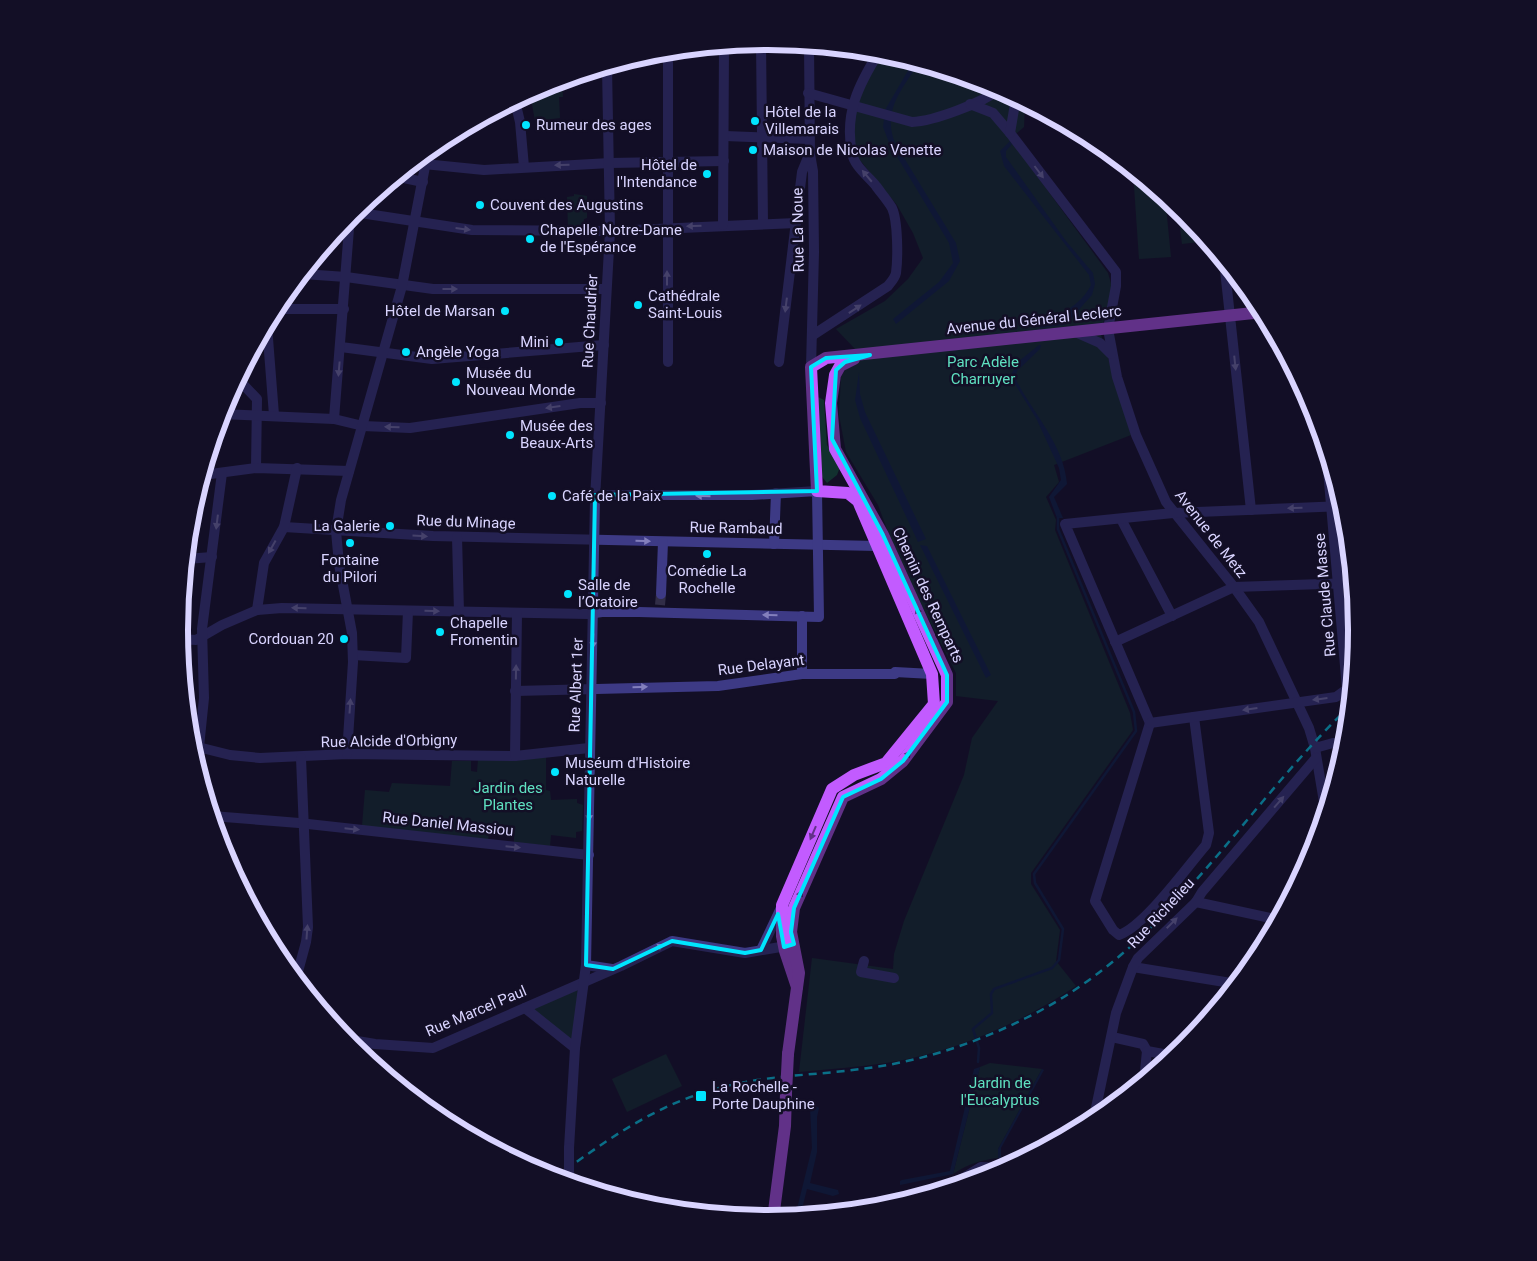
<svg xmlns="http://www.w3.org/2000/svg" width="1537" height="1261" viewBox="0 0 1537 1261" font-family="Roboto,sans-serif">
  <rect width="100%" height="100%" fill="#130f26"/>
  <!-- green -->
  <g fill="#12302f">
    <path d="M883,53l111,33 31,17 -1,24 -14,12 98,134 4,14 -1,15 -11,29 31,104 -77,30 5,17 -13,15 10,23 -1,10 75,183 3,17 -102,143v11l29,46 -4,31 20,25c-55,37 -123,67 -190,77 -28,4 -58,6 -87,9l13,-114 81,11 1,-15 10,-33 60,-146 8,-37 26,-37 -42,-5v-23l-57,-112 -21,-56 -32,-53 -7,-37 2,-38 15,-27 -20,-21 49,-28 23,-22 15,-21 -10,-25 -16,-28 -43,-52 -1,-31 9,-37z"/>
    <polygon points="562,80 563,97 559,97 560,118 535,121 530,93"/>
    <polygon points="1133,171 1165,197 1171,257 1139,259"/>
    <polygon points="574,194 587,196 587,218 584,219 583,227 568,227 567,197 574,196"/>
    <polygon points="1188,218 1207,241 1182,244 1179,219"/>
    <polygon points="816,396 824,400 827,445 840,467 837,475 827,483 819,473"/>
    <polygon points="546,757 546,790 550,791 551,800 577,799 577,803 583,805 582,831 576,832 576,838 551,835 550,846 514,842 514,834 489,832 488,840 362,826 365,790 389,792 392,783 450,786 452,761 471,761 471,771 477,772 478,760"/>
    <polygon points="578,984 575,1048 525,1008"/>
    <polygon points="666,1054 682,1086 627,1112 612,1079"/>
    <path d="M990,1063l52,6 -44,80v9c-17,2 -30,6 -45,16l27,-107z"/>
  </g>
  <!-- water -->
  <g fill="#0c2248">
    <path d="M913,62l6,1c-17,26 -37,48 -24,80l61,100 4,18 -11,20 -53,43 -3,-5 46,-37 14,-19 -4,-20 -59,-98 -7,-18 2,-17z"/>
    <path d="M1010,141l2,3 -6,7v6l60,84 27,32 2,11 -3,11 -27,30 -25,3 -1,-3c20,-11 41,-18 52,-40l-2,-10 -85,-109 -4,-15z"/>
    <path d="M1039,345h2l-1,4 -23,22 -2,7c17,34 49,66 52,106l-13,13 9,21h-6l-8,-21 12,-17 -2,-12 -22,-48 -27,-44 9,-15z"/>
    <polygon points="859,372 860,394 865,412 926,539 918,542 860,418 855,400"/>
    <polygon points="920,545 927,546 991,675 986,678"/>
    <polygon points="980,1067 953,1174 900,1185 900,1181 902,1180 950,1171 974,1069"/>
    <polygon points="1042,1069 1044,1070 1001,1148 1001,1159 998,1158 998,1149"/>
    <polygon points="816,1106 819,1108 817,1117 817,1152 810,1183 838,1190 839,1194 833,1196 807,1189 800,1217 795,1217 812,1148 810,1107"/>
  </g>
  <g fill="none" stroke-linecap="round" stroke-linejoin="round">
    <!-- stream -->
    <polyline stroke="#0c2248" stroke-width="2.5" points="978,1062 979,1048 973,1029 992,1013 991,994 994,989 1052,968 1059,960 1063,929 1035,883 1034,874 1136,731 1134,712 1058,529 1058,517"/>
    <!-- minor-tunnel -->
    <polyline stroke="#312d47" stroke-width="10" stroke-dasharray="10 5" stroke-linecap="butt" points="660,605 661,594"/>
    <!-- minor -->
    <g stroke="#3d3a85" stroke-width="10">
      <polyline points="761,42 763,224"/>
      <polyline points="809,45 810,154 813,171 814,252 811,367"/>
      <polyline points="668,51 668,362"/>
      <path d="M808,93l104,29c22,-1 70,-19 88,-33"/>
      <polyline points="515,101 520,122 524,167"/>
      <polyline points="970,104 993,113 1010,133 1116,272 1116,286 1108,329 1117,377 1136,435 1166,502 1234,587 1259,622 1309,728 1315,748 1326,814"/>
      <polyline points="1010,133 1016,98"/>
      <polyline points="725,136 809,139"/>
      <polyline points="414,163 484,170 610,163 724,161"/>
      <polyline points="404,178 423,182"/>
      <polyline points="354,212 472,230 610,231 796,223"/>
      <polyline points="723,225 724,46"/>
      <polyline points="1224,261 1251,510"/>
      <polyline points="303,274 346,277 433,289 606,289"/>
      <polyline points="276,309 344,309"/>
      <polyline points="267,326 274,415"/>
      <polyline points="1075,332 1100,343 1111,354"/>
      <path d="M813,335l75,-49c3,-4 7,-8 8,-13 2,-15 2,-52 -4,-65 -4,-7 -11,-15 -16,-22 -8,-10 -22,-20 -24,-33 -8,-40 7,-69 27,-101"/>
      <polyline points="341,347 432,359 604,345"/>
      <polyline points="779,362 802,172 809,155"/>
      <polyline points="238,379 257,399 256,468"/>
      <polyline points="221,414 334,419 363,426 410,428 580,403 601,403"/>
      <polyline points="334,419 350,216"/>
      <polyline points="203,475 256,468 349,471"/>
      <polyline points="1121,519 1172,616"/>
      <polyline points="284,527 433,536 877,546"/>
      <polyline points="457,537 459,612"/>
      <polyline points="774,544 776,493"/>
      <polyline points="186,559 212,557"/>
      <polyline points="661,594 663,542"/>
      <polyline points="257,610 264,563 284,527 297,468"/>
      <polyline points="180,639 196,640 222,625 257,610 282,608 588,614 602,612 639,612 819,617 817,491 752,495 595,495"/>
      <polyline points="1115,642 1234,587 1353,583"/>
      <polyline points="353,655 406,658 408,611"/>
      <polyline points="802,674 802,616"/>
      <polyline points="515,691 718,686 802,674 895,674 895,672 932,674"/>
      <polyline points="1150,723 1065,524 1173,513 1344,506"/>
      <path d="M1150,723l-55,178 18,29 6,5c25,-8 68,-68 87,-90l3,-12 -15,-116"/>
      <polyline points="1150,723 1336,697 1347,689 1326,447"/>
      <polyline points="190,745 230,755 260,758 347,754 515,756 589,748"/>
      <polyline points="199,747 204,698 202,629 222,473"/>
      <polyline points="1315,748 1333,743 1347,744"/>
      <polyline points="347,754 353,662 352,633 339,564 336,531 341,500 402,286 428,151"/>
      <polyline points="515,756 517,613"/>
      <polyline points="212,816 299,823 589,855"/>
      <polyline points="1196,902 1279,920"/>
      <polyline points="761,950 781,908"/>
      <polyline points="864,961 861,972 894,978"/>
      <polyline points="586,965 612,969"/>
      <polyline points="1133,967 1237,984"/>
      <polyline points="296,979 306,942 308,927 301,758"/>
      <polyline points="525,1008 575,1048"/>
      <polyline points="1112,1037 1143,1044 1147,1051 1174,1056"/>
      <polyline points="345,1039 375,1044 433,1048 621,966 672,941 745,953 792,945"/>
      <polyline points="1144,1081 1147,1051"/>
      <polyline points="1093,1122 1116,1013 1133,967 1138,958 1196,902 1202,892 1316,758"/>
      <polyline points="569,1148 575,1048 586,965 595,499 610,231 607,67"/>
      <polyline points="952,1185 981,1167 1007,1168"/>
    </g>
    <!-- major -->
    <g stroke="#c25bff" stroke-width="12">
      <polyline points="797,987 785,951 782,936 782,905 832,789 854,775 886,763 934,704 932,674 858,501 848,493 817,491 811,367 826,358 1263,312"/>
      <polyline points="788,1054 799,973 791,932 794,908 843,797 881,779 903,761 947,702 947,675 883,535 835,449 831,403 835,375 840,366 854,359"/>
      <polyline points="773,1219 785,1126 786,1093"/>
    </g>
    <!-- rail -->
    <path stroke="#00e5ff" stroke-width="2.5" stroke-dasharray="8 6" stroke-linecap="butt" d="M554,1178c49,-35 96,-70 155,-87 49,-16 101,-15 152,-22 58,-7 113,-25 165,-51 144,-71 213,-206 324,-312"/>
    <!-- minor-bridge -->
    <polyline stroke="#3d3a85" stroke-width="10" points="569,1179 569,1148"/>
    <!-- major-bridge -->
    <polyline stroke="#c25bff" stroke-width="12" points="786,1093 788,1054"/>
  </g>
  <!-- one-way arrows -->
  <defs><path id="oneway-solid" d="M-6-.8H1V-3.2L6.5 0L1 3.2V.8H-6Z" transform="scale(1.25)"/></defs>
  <g fill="#837fbc">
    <use href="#oneway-solid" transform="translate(562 165) rotate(178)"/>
    <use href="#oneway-solid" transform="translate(1039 172) rotate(53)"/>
    <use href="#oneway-solid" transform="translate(867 176) rotate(-130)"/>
    <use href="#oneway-solid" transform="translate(694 226) rotate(178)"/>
    <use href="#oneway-solid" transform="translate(463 229) rotate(7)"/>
    <use href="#oneway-solid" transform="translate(667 278) rotate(-90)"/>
    <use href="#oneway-solid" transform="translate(450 289)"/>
    <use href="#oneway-solid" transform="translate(786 305) rotate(97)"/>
    <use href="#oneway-solid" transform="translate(855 309) rotate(-34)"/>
    <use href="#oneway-solid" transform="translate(1235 363) rotate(84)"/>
    <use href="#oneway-solid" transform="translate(339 369) rotate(95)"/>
    <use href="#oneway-solid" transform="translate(553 407) rotate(172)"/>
    <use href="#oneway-solid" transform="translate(392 427) rotate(-178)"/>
    <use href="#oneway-solid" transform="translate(703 496) rotate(-179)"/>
    <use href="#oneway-solid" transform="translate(1295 508) rotate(178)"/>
    <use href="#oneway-solid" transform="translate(217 522) rotate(97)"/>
    <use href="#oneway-solid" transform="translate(420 536) rotate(3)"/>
    <use href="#oneway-solid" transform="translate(643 541) rotate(1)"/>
    <use href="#oneway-solid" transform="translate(272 547) rotate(119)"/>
    <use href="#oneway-solid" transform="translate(299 608) rotate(-179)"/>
    <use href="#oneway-solid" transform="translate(432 611) rotate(1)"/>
    <use href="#oneway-solid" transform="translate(770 615) rotate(-179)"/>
    <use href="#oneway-solid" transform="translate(593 641) rotate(92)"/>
    <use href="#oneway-solid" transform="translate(516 672) rotate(-89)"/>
    <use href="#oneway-solid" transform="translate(640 687) rotate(-1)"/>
    <use href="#oneway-solid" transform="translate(1320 699) rotate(173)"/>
    <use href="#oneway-solid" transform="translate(350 706) rotate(-86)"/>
    <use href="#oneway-solid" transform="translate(1250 709) rotate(172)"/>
    <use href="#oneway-solid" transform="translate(1279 802) rotate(-49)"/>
    <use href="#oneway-solid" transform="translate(589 814) rotate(90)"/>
    <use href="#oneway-solid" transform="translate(352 829) rotate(6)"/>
    <use href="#oneway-solid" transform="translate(513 847) rotate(6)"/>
    <use href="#oneway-solid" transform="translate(1172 923) rotate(-45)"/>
    <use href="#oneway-solid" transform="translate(307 932) rotate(-86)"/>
    <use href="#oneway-solid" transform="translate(657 948) rotate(-26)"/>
  </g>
  <g fill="#623188">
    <use href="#oneway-solid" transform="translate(919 614) rotate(-115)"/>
    <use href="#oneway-solid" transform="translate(906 757) rotate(-51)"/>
    <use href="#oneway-solid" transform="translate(813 833) rotate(113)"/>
    <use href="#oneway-solid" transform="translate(799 897) rotate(-66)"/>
  </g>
  <!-- marked area -->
  <path d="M0 0H1537V1261H0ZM870,355l-25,7 -9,8 -4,69 51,96 64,140v27l-44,59 -22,18 -38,18 -49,111 -3,24 3,12 -10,3 -6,-33 -17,36 -16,3 -73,-12 -59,28 -27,-4 9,-470 222,-4 -6,-124 15,-9z" fill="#130f26" fill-opacity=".55" fill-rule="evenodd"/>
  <path fill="none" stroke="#00e5ff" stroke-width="4" stroke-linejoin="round" d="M870,355l-25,7 -9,8 -4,69 51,96 64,140v27l-44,59 -22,18 -38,18 -49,111 -3,24 3,12 -10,3 -6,-33 -17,36 -16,3 -73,-12 -59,28 -27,-4 9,-470 222,-4 -6,-124 15,-9z"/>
  <!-- markers -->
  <g fill="#00e5ff" stroke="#130f26" stroke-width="2">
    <circle cx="755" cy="121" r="5"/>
    <circle cx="526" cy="125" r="5"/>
    <circle cx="753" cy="150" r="5"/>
    <circle cx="707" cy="174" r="5"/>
    <circle cx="480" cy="205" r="5"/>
    <circle cx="530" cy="239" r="5"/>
    <circle cx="638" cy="305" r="5"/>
    <circle cx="505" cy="311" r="5"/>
    <circle cx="559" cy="342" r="5"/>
    <circle cx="406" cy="352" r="5"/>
    <circle cx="456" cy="382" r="5"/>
    <circle cx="510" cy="435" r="5"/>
    <circle cx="552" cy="496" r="5"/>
    <circle cx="390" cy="526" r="5"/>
    <circle cx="350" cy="543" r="5"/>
    <circle cx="707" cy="554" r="5"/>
    <circle cx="568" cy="594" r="5"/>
    <circle cx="440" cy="632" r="5"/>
    <circle cx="344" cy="639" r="5"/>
    <circle cx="555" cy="772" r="5"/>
    <rect x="695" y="1090" width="12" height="12" rx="2.5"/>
  </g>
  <g text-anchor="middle" stroke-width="5" stroke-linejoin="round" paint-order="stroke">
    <!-- poi labels -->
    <g font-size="15" fill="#d9d4ff" stroke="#130f26" text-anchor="start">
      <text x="765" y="117">Hôtel de la<tspan x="765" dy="17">Villemarais</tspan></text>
      <text x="536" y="130">Rumeur des ages</text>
      <text x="763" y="155">Maison de Nicolas Venette</text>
      <text x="697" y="170" text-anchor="end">Hôtel de<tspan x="697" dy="17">l'Intendance</tspan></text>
      <text x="490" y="210">Couvent des Augustins</text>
      <text x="540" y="235">Chapelle Notre-Dame<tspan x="540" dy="17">de l'Espérance</tspan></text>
      <text x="648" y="301">Cathédrale<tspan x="648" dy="17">Saint-Louis</tspan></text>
      <text x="495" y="316" text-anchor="end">Hôtel de Marsan</text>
      <text x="549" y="347" text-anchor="end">Mini</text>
      <text x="416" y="357">Angèle Yoga</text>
      <text x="466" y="378">Musée du<tspan x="466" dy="17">Nouveau Monde</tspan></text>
      <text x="520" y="431">Musée des<tspan x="520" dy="17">Beaux-Arts</tspan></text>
      <text x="562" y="501">Café de la Paix</text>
      <text x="380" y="531" text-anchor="end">La Galerie</text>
      <text x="350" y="565" text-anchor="middle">Fontaine<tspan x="350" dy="17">du Pilori</tspan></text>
      <text x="707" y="576" text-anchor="middle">Comédie La<tspan x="707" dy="17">Rochelle</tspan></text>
      <text x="578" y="590">Salle de<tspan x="578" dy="17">l’Oratoire</tspan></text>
      <text x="450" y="628">Chapelle<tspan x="450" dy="17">Fromentin</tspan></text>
      <text x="334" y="644" text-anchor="end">Cordouan 20</text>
      <text x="565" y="768">Muséum d'Histoire<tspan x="565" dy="17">Naturelle</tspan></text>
      <text x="712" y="1092">La Rochelle -<tspan x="712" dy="17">Porte Dauphine</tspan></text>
    </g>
    <!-- street labels -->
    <g font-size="15" fill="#d9d4ff" stroke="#130f26">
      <text transform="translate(798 230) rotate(-91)" y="5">Rue La Noue</text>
      <text transform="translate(1034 320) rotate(-6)" y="5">Avenue du Général Leclerc</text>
      <text transform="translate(590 321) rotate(-87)" y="5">Rue Chaudrier</text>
      <text transform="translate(466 522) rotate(2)" y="5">Rue du Minage</text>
      <text transform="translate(736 528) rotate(1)" y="5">Rue Rambaud</text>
      <text transform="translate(1211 534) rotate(52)" y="5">Avenue de Metz</text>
      <text transform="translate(928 595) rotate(65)" y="5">Chemin des Remparts</text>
      <text transform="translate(1325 595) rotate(-95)" y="5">Rue Claude Masse</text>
      <text transform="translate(761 665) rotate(-7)" y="5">Rue Delayant</text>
      <text transform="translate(576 685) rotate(-88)" y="5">Rue Albert 1er</text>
      <text transform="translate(389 741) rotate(-1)" y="5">Rue Alcide d'Orbigny</text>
      <text transform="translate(448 824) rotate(6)" y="5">Rue Daniel Massiou</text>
      <text transform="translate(1161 913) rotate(-47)" y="5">Rue Richelieu</text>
      <text transform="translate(476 1011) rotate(-23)" y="5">Rue Marcel Paul</text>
    </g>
    <!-- park labels -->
    <g font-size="15" fill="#5fe0c0" stroke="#130f26">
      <text x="983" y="367">Parc Adèle<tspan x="983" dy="17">Charruyer</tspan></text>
      <text x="508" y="793">Jardin des<tspan x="508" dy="17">Plantes</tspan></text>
      <text x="1000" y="1088">Jardin de<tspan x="1000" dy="17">l'Eucalyptus</tspan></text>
    </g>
  </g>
  <!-- crop -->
  <path d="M0 0H1537V1261H0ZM188 630a580 580 0 1 1 1160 0a580 580 0 1 1-1160 0Z" fill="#130f26" fill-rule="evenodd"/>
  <path fill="none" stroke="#d9d4ff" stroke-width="6" d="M188 630a580 580 0 1 1 1160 0a580 580 0 1 1-1160 0Z"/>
</svg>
